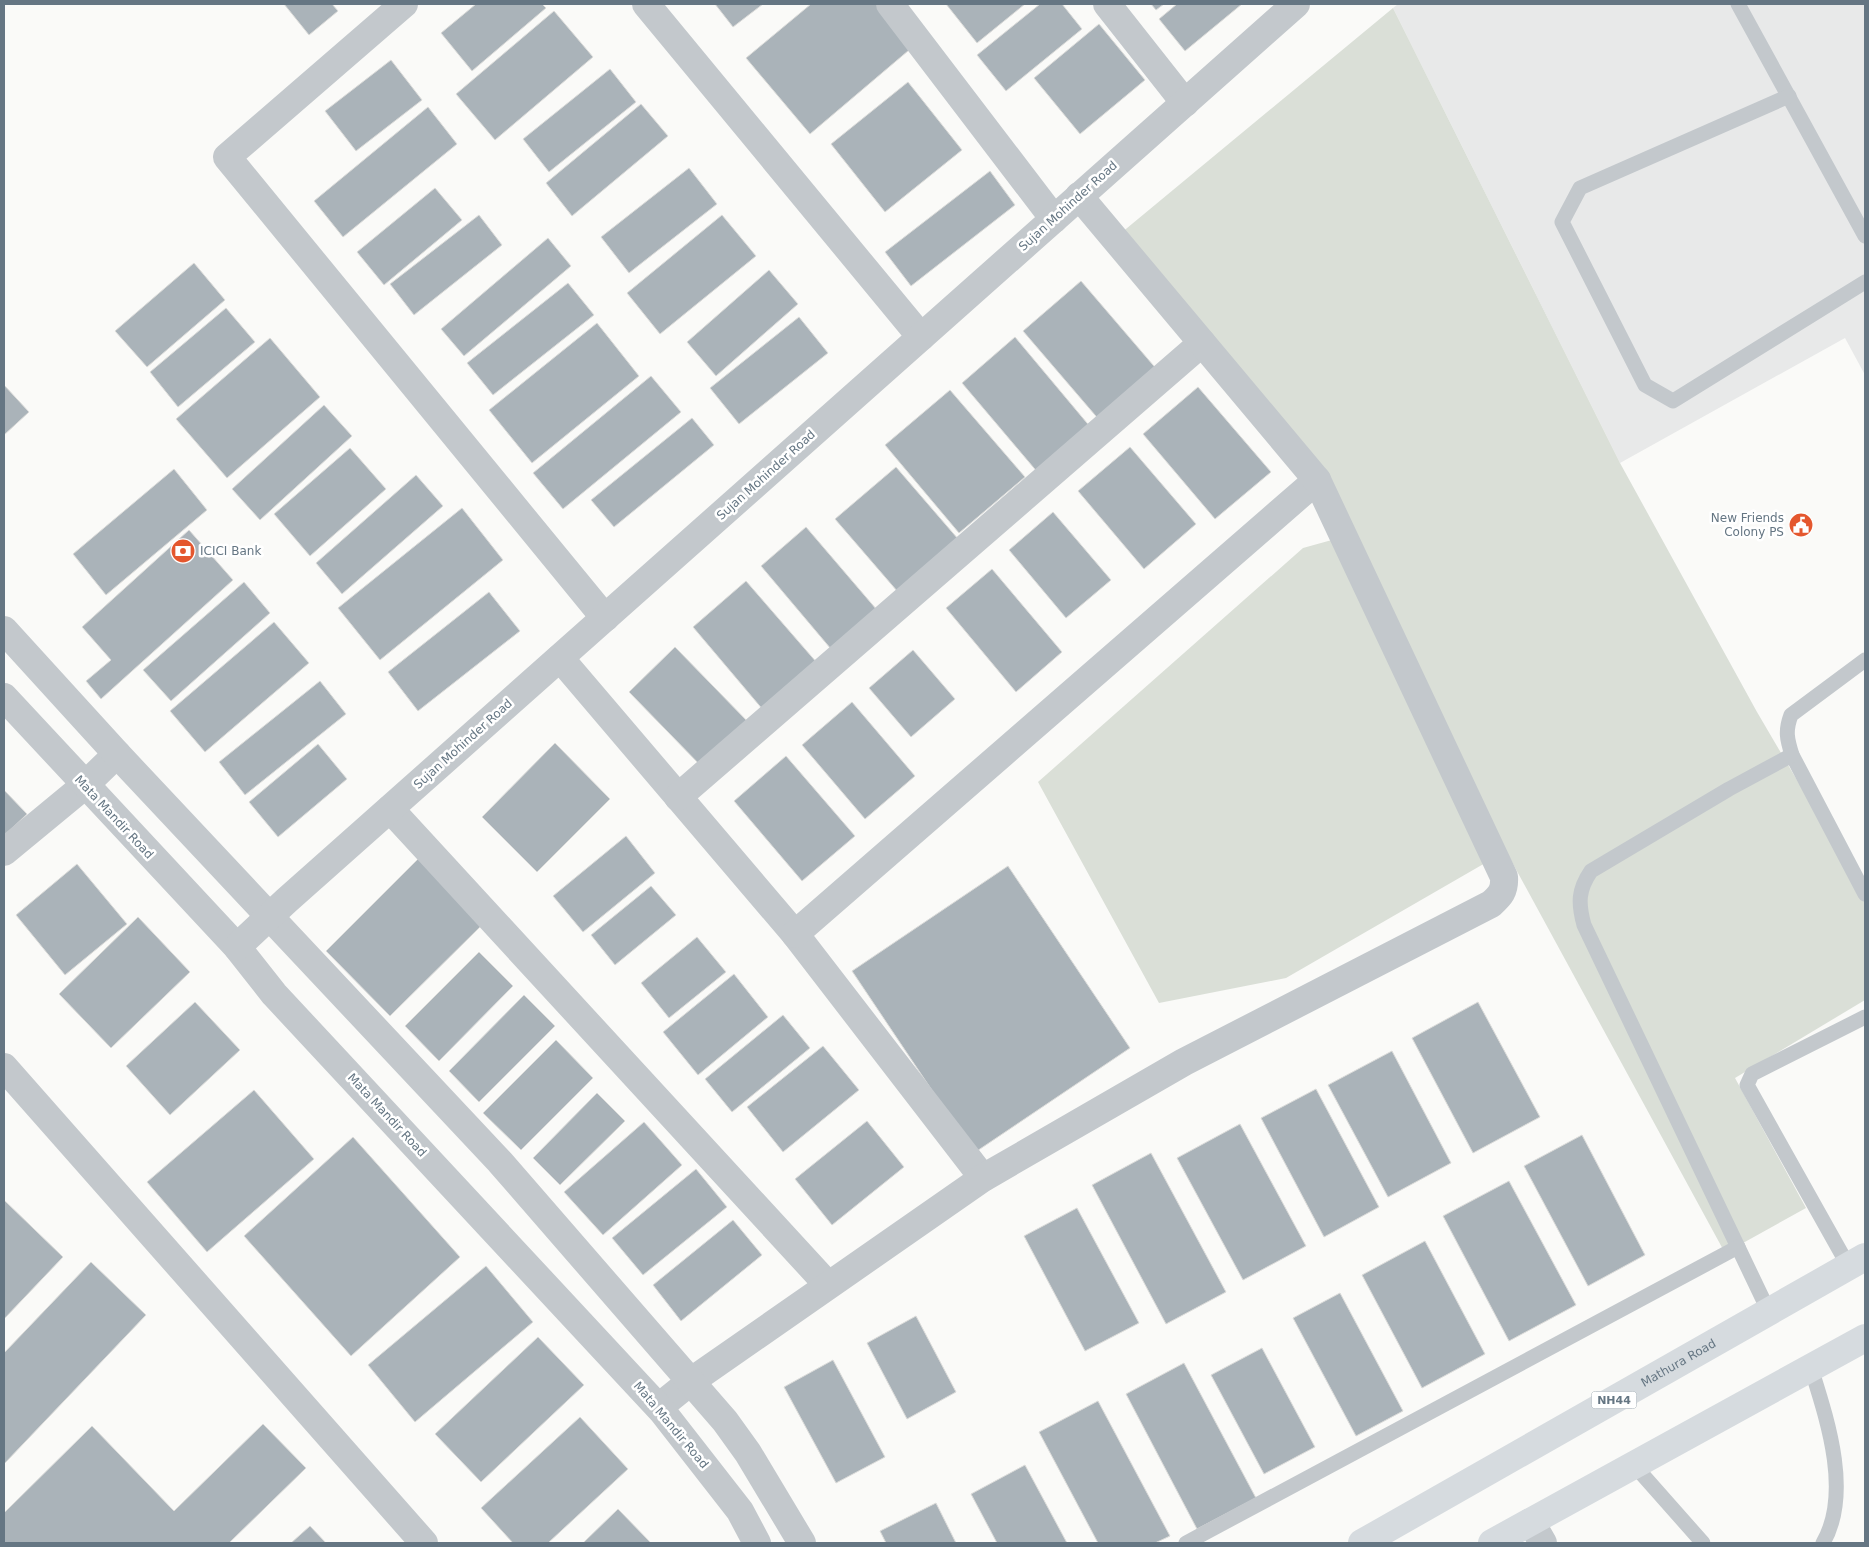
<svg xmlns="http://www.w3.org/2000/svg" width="1869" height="1547" viewBox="0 0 1869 1547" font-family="'DejaVu Sans',sans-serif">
  <rect width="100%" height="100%" fill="#fafaf8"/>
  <!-- built -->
  <polygon fill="#e8e9e9" points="1398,4 1865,4 1865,375 1845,338 1620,463 1393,8"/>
  <!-- green -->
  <polygon fill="#dadfd7" points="1393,8 1620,463 1757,712 1865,896 1865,1000 1735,1078 1806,1208 1725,1253 1506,851 1286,978 1159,1003 1038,782 1303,548 1339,538 1307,475 1109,243"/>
  <!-- building -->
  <g fill="#aab3b9" stroke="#dcdcda">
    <polygon points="284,4 332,4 338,11 309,35"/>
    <polygon points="476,4 542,4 546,8 472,71 441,33"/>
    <polygon points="715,4 763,4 733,27"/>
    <polygon points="811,4 880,4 915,45 810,134 746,58"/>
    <polygon points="946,4 1025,4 977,43"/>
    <polygon points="1040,4 1062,4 1082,29 1006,91 977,55"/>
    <polygon points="1151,4 1164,4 1156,10"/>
    <polygon points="1177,4 1242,4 1185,51 1159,19"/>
    <polygon points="554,11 593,57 495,140 456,94"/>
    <polygon points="1099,24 1145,80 1080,134 1034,78"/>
    <polygon points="391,60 422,100 356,151 325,111"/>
    <polygon points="610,69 636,102 549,172 523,139"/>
    <polygon points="908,82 962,150 885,212 831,144"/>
    <polygon points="641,104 668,136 572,216 546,183"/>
    <polygon points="428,107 457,144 343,237 314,201"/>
    <polygon points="689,168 717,204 629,273 601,237"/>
    <polygon points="990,171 1015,205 911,286 885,252"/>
    <polygon points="435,188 462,220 384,285 357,252"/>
    <polygon points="479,215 502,245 414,315 390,284"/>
    <polygon points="722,215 756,256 660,334 627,293"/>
    <polygon points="548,238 571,266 464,356 441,329"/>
    <polygon points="194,263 225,300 147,367 115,331"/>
    <polygon points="769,270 798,304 716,376 687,342"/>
    <polygon points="1081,281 1159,372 1101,422 1023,331"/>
    <polygon points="568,283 594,315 493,395 467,363"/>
    <polygon points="226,308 255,342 178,407 150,372"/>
    <polygon points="799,317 828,353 739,424 710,388"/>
    <polygon points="597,323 639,376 532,463 489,410"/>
    <polygon points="1015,337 1092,429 1039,474 962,383"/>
    <polygon points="270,338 320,397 227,478 176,419"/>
    <polygon points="651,376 681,412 563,509 533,473"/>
    <polygon points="4,385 29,412 4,435"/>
    <polygon points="1198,387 1271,472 1215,519 1143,434"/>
    <polygon points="950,390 1025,477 959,533 885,445"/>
    <polygon points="324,405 352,436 260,520 232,489"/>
    <polygon points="692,418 714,445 614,527 591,500"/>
    <polygon points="1130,447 1196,524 1144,569 1078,491"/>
    <polygon points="350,448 386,489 310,556 274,514"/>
    <polygon points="896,467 965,547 904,599 835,519"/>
    <polygon points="174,469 207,510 106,595 73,554"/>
    <polygon points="416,475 443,506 342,594 316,563"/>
    <polygon points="462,508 503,560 380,660 338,608"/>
    <polygon points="1053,512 1111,580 1066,618 1009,550"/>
    <polygon points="806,527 877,610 831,649 761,566"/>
    <polygon points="189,530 233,580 101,699 86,681 111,660 82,627"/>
    <polygon points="992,569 1062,652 1016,692 946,608"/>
    <polygon points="746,581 818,664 764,711 693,627"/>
    <polygon points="244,582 270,613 171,701 143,670"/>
    <polygon points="489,592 520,631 418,711 388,672"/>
    <polygon points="274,622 309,663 205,752 170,711"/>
    <polygon points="675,647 750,724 704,769 629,692"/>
    <polygon points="913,650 955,699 911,737 869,688"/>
    <polygon points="320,681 346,714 245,795 219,762"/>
    <polygon points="852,702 915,776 865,819 802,745"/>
    <polygon points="555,743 610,799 537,872 482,817"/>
    <polygon points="318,744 347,779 278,837 249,802"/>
    <polygon points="786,756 855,836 802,881 734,801"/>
    <polygon points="4,790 27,814 4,836"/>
    <polygon points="626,836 655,873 583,932 553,896"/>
    <polygon points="418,859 483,924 390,1016 326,951"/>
    <polygon points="77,864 127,924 65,975 16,915"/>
    <polygon points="1008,866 1130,1048 974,1153 852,971"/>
    <polygon points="651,886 676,915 615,965 591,935"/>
    <polygon points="138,917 190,972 111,1048 59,994"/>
    <polygon points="697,937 726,972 669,1018 641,983"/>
    <polygon points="479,952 513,986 439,1061 405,1026"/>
    <polygon points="734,974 768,1017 698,1075 663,1032"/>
    <polygon points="524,995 555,1026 479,1102 449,1071"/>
    <polygon points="195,1002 240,1050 170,1115 126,1066"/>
    <polygon points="1478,1002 1540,1117 1473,1153 1412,1038"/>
    <polygon points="783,1015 810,1048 732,1112 705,1079"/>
    <polygon points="556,1040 593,1078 521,1150 483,1113"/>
    <polygon points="823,1046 859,1090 783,1152 747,1107"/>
    <polygon points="1392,1051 1451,1163 1388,1197 1328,1085"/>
    <polygon points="1316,1089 1379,1207 1324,1237 1261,1118"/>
    <polygon points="254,1090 314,1159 207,1252 147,1182"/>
    <polygon points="597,1093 625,1121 560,1185 533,1158"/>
    <polygon points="867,1121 904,1167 832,1225 795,1179"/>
    <polygon points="644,1122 682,1165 603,1235 564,1192"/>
    <polygon points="1240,1124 1306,1246 1243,1280 1177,1158"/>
    <polygon points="1582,1135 1645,1255 1588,1286 1524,1166"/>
    <polygon points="353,1137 460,1257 351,1356 244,1236"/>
    <polygon points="1151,1153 1226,1292 1166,1324 1092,1185"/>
    <polygon points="696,1169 727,1207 643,1275 612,1238"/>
    <polygon points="1509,1181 1576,1305 1509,1341 1443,1216"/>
    <polygon points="4,1200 63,1257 4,1319"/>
    <polygon points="1077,1208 1139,1323 1085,1351 1024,1236"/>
    <polygon points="733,1220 762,1255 681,1321 653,1285"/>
    <polygon points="1425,1241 1485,1354 1422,1388 1362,1275"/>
    <polygon points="91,1262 146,1315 4,1464 4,1353"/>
    <polygon points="486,1266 533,1322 415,1422 368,1365"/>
    <polygon points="1340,1293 1403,1411 1356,1436 1293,1318"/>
    <polygon points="916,1316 956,1392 907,1419 867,1343"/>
    <polygon points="538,1337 584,1385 481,1482 435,1434"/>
    <polygon points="1262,1348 1315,1447 1264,1474 1211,1375"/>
    <polygon points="833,1360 885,1457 836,1483 784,1387"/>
    <polygon points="1184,1363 1256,1498 1197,1529 1126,1394"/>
    <polygon points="1098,1401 1170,1536 1155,1543 1098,1543 1039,1432"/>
    <polygon points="580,1417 628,1469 548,1543 513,1543 481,1508"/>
    <polygon points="263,1424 306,1468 229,1543 4,1543 4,1513 92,1426 174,1511"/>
    <polygon points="1025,1465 1067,1543 997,1543 971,1494"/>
    <polygon points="936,1503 956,1543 886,1543 880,1531"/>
    <polygon points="618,1509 651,1543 583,1543"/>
    <polygon points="310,1526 326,1543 291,1543"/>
  </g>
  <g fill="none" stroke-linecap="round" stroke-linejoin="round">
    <!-- service -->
    <g stroke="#c3c8cc" stroke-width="15">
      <polyline points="1738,4 1865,236"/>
      <polyline points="1789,96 1580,188 1562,222 1645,385 1673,401 1865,282"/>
      <path d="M1865,660l-74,55c-6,16 -4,24 1,40l73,139"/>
      <polyline points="1849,1267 1747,1085 1752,1074 1865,1017"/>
      <path d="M1769,1312l-185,-387c-6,-22 -6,-35 7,-54l138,-82 63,-34"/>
      <path d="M1811,1368c16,51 41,125 12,175"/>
      <polyline points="1634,1465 1703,1543"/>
      <polyline points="1186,1543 1738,1247"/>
    </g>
    <!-- minor -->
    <g stroke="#c3c8cc" stroke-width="28">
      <polyline points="404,4 227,157 605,618"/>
      <polyline points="646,4 921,337"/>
      <polyline points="890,4 1054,219"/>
      <polyline points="1107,4 1185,103"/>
      <polyline points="560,658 795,934 983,1178"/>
      <polyline points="678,797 1202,343"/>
      <polyline points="390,809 828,1285"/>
      <polyline points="4,852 84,786 117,754"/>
      <polyline points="795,934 1317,480"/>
      <polyline points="4,1067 424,1543"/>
      <path d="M659,1407l31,-25 293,-204 201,-116 307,-158c9,-8 14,-13 13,-27l-187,-397 -238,-284"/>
      <polyline points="1531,1522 1543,1543"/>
    </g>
    <!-- tertiary -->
    <g stroke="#c3c8cc" stroke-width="28">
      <polyline points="4,630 117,754 500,1162 725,1421 748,1453 802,1543"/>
      <polyline points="4,697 237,947 274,994 662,1411 740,1511 757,1543"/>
      <polyline points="237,947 286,901 1296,4"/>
    </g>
    <!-- trunk -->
    <g stroke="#d6dbdf" stroke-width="28">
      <path id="s1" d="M1362,1543l503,-286"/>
      <polyline points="1492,1543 1865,1338"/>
    </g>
  </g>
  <!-- icons -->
  <defs>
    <symbol id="civic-disc" viewBox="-11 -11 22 22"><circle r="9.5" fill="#e4572e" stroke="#fff"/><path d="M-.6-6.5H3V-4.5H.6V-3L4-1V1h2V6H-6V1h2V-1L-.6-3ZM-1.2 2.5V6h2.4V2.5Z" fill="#fff"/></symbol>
    <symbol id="bank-disc" viewBox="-11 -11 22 22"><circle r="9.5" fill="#e4572e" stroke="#fff"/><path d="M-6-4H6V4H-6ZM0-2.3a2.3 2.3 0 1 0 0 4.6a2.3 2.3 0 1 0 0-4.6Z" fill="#fff"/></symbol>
  </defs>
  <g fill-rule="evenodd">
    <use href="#civic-disc" x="1787" y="511" width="28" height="28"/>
    <use href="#bank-disc" x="169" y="537" width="28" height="28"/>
  </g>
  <g text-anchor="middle" stroke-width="5" stroke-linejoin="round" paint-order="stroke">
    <!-- shield labels -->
    <rect fill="#fff" stroke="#939fa8" stroke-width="1" x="1591.5" y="1391.5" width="45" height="17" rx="4"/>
    <g font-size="11" font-weight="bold" fill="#657683">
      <text x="1614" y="1404">NH44</text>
    </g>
    <!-- street labels -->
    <g font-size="12" fill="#657683" stroke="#fff">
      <text transform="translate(1068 206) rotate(-42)" y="4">Sujan Mohinder Road</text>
      <text transform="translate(766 475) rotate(-42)" y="4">Sujan Mohinder Road</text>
      <text transform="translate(463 744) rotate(-42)" y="4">Sujan Mohinder Road</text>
      <text transform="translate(114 817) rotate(47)" y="4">Mata Mandir Road</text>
      <text transform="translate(387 1115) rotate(47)" y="4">Mata Mandir Road</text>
      <text dy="4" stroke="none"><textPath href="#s1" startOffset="364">Mathura Road</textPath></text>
      <text transform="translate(671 1425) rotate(50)" y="4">Mata Mandir Road</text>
    </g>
    <!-- poi labels -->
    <g font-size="12" fill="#657683" stroke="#fff" text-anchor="end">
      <text x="1784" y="522">New Friends<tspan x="1784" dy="14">Colony PS</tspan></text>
      <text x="200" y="555" text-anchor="start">ICICI Bank</text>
    </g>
  </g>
  <!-- border -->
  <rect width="1869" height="1547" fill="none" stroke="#657683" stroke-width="10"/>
</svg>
